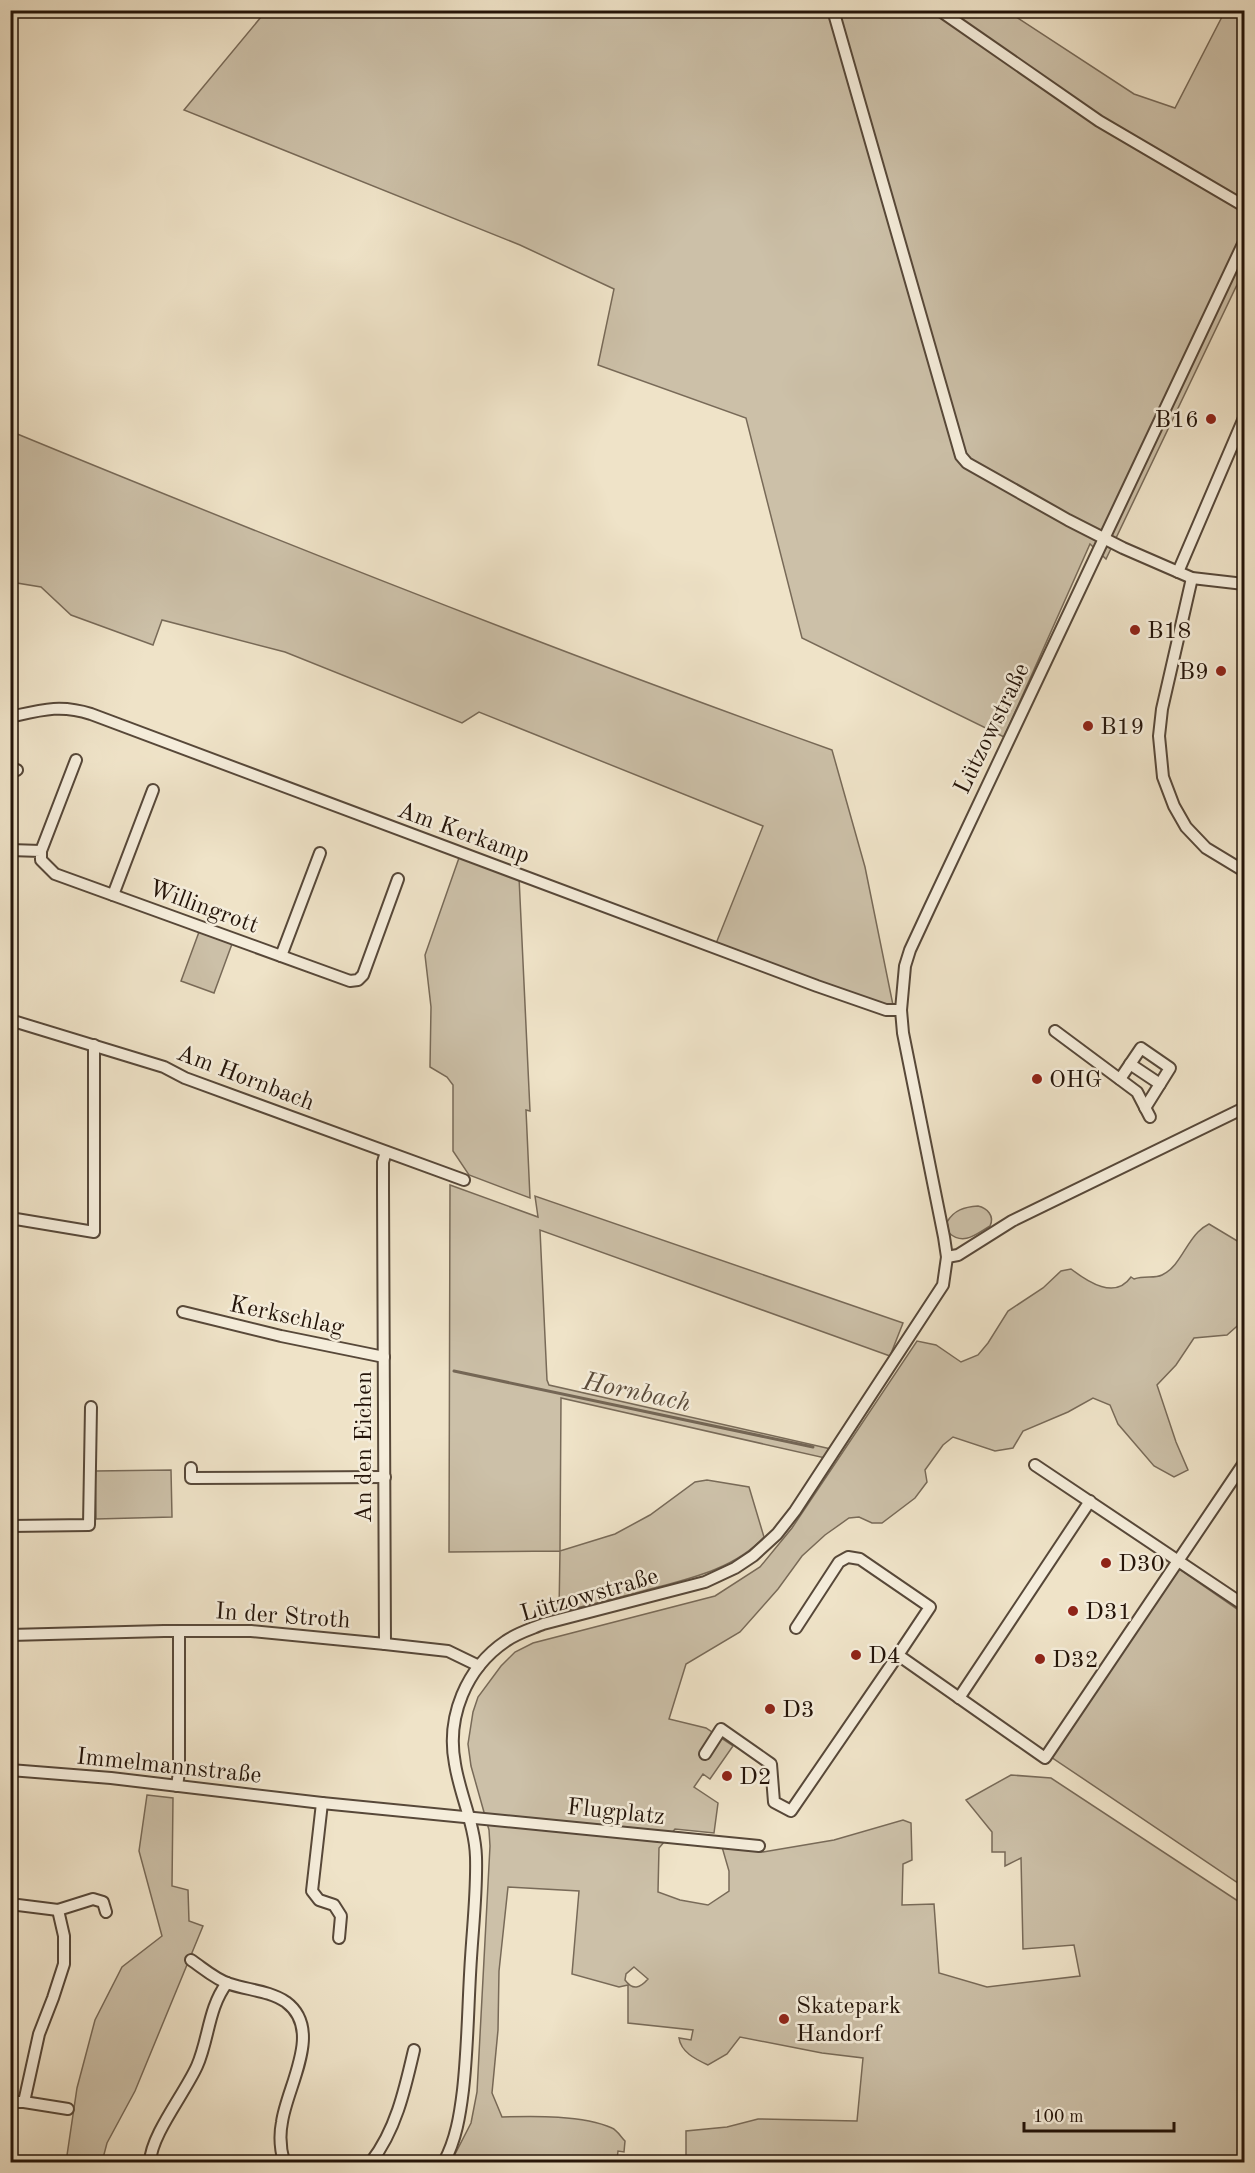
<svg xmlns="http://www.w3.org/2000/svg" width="1255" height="2173" viewBox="0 0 1255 2173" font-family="'Old Standard TT',serif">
  <rect width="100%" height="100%" fill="#efe3c8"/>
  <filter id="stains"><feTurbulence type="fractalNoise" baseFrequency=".00333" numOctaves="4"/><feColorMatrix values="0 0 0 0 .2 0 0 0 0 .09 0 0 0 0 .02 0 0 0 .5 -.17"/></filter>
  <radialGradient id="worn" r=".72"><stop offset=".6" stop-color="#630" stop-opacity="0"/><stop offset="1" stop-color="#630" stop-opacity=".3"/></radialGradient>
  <!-- green -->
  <g fill="#ccc0a8" stroke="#786a58" stroke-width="1.5" fill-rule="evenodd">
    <polygon points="266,11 1007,11 1134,94 1175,108 1225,11 1244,11 1244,270 1106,559 1090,544 1004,737 802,638 746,418 598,365 614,289 520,245 184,110"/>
    <path d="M10,431c272,112 545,220 822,319l33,117 28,138 -14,1 -166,-55 50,-125 -284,-114 -17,11 -177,-71 -123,-32 -9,25 -82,-30 -30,-28 -30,-5z"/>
    <polygon points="460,855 519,877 530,1111 526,1110 530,1198 469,1175 453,1151 453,1085 447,1077 430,1067 431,1007 425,955"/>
    <polygon points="199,932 232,944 214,993 181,981"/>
    <path d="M450,1185l88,32 -3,-21 368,127 -13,33 -350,-126 7,150 2,5 282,64 -6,9 -264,-60 -1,153 55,-17 35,-19 45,-33 12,-2 42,7 15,50c-31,34 -81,43 -124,55 -27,7 -54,14 -81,20l1,-61 -111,1z"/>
    <path d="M978,1206c9,2 17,10 12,20 -14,8 -26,20 -41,7l-2,-11c7,-12 17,-15 31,-16z"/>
    <path d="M1209,1224l35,21v75l-17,15 -33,3 -18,27 -19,20 19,57 12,28 -14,7 -20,-11 -36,-42 -8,-19 -17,-7 -25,14 -45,19 -10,17 -18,3 -42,-14 -10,8 -18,25 2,12 -12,16 -33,25h-10l-13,-6 -10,1 -24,17 -23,21 -24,33 -38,43 -54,32 -17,55 37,9 27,18 -23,33 -7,-5 -9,13 24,16 -4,30 -39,-4 -16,19 -1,44 22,8 28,5 21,-14v-20l-7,-24 41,5 71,-12 69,-20 8,3 1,37 -9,4 -1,41 32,-1 5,69 48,14 93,-11 -6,-31 -51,4 -2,-91 -16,8v-14h-13v-20l-26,-32 45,-25 40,3 193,127v257h-547v-5l-11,-1v-25l41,-4 31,-8 99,2 6,-63 -41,-5 -82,-16 -13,17 -19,11c-13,-6 -27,-13 -29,-27l12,2 2,-10 -65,-7v-38l-9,2 -47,-13 7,-83 -71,-4 -9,84 -1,59 -6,63 10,24c32,-1 81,-2 110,11 5,2 9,9 13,13l-1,11 -6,-1 -1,8 24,3h-190l20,-39 6,-31 13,-246 -1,-16 -18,-64 -3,-22 5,-32 5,-15 23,-31 14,-14 18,-9 182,-47 45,-29 32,-39 125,-187 19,4 25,17 17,-7 10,-12 20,-32 35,-23 18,-17 10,-2c17,13 44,31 60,8l3,2c11,-4 20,0 28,-4 17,-8 23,-30 36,-43 3,-3 7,-6 11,-8zM634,1967l14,12c-8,9 -15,12 -23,1l1,-6z"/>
    <polygon points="171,1470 172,1517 96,1519 95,1471"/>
    <polygon points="1179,1569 1244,1614 1244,1887 1051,1757"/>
    <polygon points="147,1795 173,1798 172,1886 188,1890 189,1921 203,1926 135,2091 107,2143 102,2162 66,2162 77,2088 95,2020 122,1967 162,1936 139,1851"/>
  </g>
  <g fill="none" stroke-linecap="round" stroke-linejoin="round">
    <!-- stream -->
    <polyline stroke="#746655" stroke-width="3" points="454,1371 813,1447"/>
    <defs>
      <g id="minor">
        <polyline points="833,10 961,456 967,463 1068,520 1123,548 1192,578 1244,584"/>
        <polyline points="939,10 1099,121 1244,206"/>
        <polyline points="1178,572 1244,418"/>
        <polyline points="1192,578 1162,709 1159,736 1163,777 1174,806 1186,827 1206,848 1244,871"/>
        <path d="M10,717c31,-7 50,-13 81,-3l726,272 69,24h15"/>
        <polyline points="10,768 17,770"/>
        <polyline points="10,850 41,851 41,860 55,874 350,981 358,980 363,975 398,879"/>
        <polyline points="41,851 76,760"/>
        <polyline points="113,895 153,790"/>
        <polyline points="281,956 320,853"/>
        <polyline points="10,1020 164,1067 185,1078 464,1180"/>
        <polyline points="1055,1031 1137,1092 1150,1117"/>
        <polyline points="1130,1064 1160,1084"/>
        <polyline points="1120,1079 1141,1048 1170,1068 1145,1108"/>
        <polyline points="386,1152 383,1162 383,1189 385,1644 448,1651 479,1666"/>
        <polyline points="10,1218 94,1232 94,1045"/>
        <polyline points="947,1257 958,1255 1012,1221 1244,1108"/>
        <polyline points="183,1312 281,1336 384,1357"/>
        <polyline points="1035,1465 1244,1605"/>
        <polyline points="191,1468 191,1478 385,1477"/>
        <polyline points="10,1526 89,1525 91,1407"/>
        <polyline points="796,1628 839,1562 848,1557 860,1559 930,1607 898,1655 1045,1758 1244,1463"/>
        <polyline points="10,1635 164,1631 251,1631 385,1644"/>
        <polyline points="959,1698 1090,1501"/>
        <polyline points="705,1754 721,1729 771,1764 774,1802 791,1811 898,1655"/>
        <polyline points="10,1770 111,1778 322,1803 759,1846"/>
        <polyline points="177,1786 179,1772 179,1631"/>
        <polyline points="322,1803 312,1891 319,1900 334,1905 341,1916 339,1938"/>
        <polyline points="10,1904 58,1910"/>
        <path d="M191,1960c12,8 25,20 39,24 18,6 40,7 56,18 38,28 1,84 -4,120 -3,15 -2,26 2,40"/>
        <polyline points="10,2102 24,2102 39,2034 53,1998 64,1964 64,1936 58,1910 93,1899 103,1902 106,1912"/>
        <polyline points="24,2102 68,2109"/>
        <path d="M150,2162c1,-27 35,-69 47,-96 12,-27 11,-58 30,-83"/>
        <path d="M371,2162c25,-32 34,-73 43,-112"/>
        <path d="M444,2162c12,-22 16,-47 19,-72 5,-44 5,-88 8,-132 2,-33 6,-67 5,-101 -1,-32 -16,-62 -21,-93 -9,-47 11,-96 51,-123 11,-8 25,-12 37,-17l162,-42 30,-14 18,-12 24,-22 18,-23 148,-226 4,-28 -3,-20 -41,-204 -2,-23 4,-44 5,-16 20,-43 314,-665"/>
      </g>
    </defs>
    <!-- minor casing -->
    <use href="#minor" stroke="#574839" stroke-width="14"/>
    <!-- minor -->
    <use href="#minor" stroke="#f5eddb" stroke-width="10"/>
  </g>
  <!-- markers -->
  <g fill="#8f2418" stroke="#f5eddb" stroke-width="2">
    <circle cx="1211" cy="419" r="6"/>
    <circle cx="1135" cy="630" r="6"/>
    <circle cx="1221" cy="671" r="6"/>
    <circle cx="1088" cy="726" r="6"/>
    <circle cx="1037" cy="1079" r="6"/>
    <circle cx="1106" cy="1563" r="6"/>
    <circle cx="1073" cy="1611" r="6"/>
    <circle cx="856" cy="1655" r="6"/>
    <circle cx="1040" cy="1659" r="6"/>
    <circle cx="770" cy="1709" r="6"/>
    <circle cx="727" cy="1776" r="6"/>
    <circle cx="784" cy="2019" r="6"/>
  </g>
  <g text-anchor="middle" stroke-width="5" stroke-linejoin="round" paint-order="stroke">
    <!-- poi labels -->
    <g font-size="24" fill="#241409" stroke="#f5eddb" text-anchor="start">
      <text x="1199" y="427" text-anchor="end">B16</text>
      <text x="1147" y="638">B18</text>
      <text x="1209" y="679" text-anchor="end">B9</text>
      <text x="1100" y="734">B19</text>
      <text x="1049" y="1087">OHG</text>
      <text x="1118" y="1571">D30</text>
      <text x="1085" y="1619">D31</text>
      <text x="868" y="1663">D4</text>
      <text x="1052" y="1667">D32</text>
      <text x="782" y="1717">D3</text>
      <text x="739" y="1784">D2</text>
      <text x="796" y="2013">Skatepark<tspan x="796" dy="28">Handorf</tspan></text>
    </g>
    <!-- street labels -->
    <g font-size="24" fill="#241409" stroke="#f5eddb">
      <text transform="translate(991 728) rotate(-64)" y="8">Lützowstraße</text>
      <text transform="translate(464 832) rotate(20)" y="8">Am Kerkamp</text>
      <text transform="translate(204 906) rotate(20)" y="8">Willingrott</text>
      <text transform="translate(246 1077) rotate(21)" y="8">Am Hornbach</text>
      <text transform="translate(287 1315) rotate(12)" y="8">Kerkschlag</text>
      <text transform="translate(363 1447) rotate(-90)" y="8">An den Eichen</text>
      <text transform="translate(589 1594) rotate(-16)" y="8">Lützowstraße</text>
      <text transform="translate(283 1615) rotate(4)" y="8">In der Stroth</text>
      <text transform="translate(169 1765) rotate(6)" y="8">Immelmannstraße</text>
      <text transform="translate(616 1811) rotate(6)" y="8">Flugplatz</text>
    </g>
    <!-- water labels -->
    <g font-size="26" font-style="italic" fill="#5a4b3b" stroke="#f5eddb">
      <text transform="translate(637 1391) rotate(12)" y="9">Hornbach</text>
    </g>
  </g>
  <!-- margin -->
  <rect width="1255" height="2173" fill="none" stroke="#efe3c8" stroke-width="36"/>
  <rect x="12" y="12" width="1231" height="2149" fill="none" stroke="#241409" stroke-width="3"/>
  <rect x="18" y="18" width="1219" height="2137" fill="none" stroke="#241409" stroke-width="1.5"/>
  <!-- scale -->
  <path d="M1024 2122v9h150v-9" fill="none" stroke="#241409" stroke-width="3"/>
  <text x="1033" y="2122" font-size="18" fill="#241409" stroke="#f5eddb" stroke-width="4.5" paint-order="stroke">100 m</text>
  <rect width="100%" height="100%" filter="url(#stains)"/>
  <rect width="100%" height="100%" fill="url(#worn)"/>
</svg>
